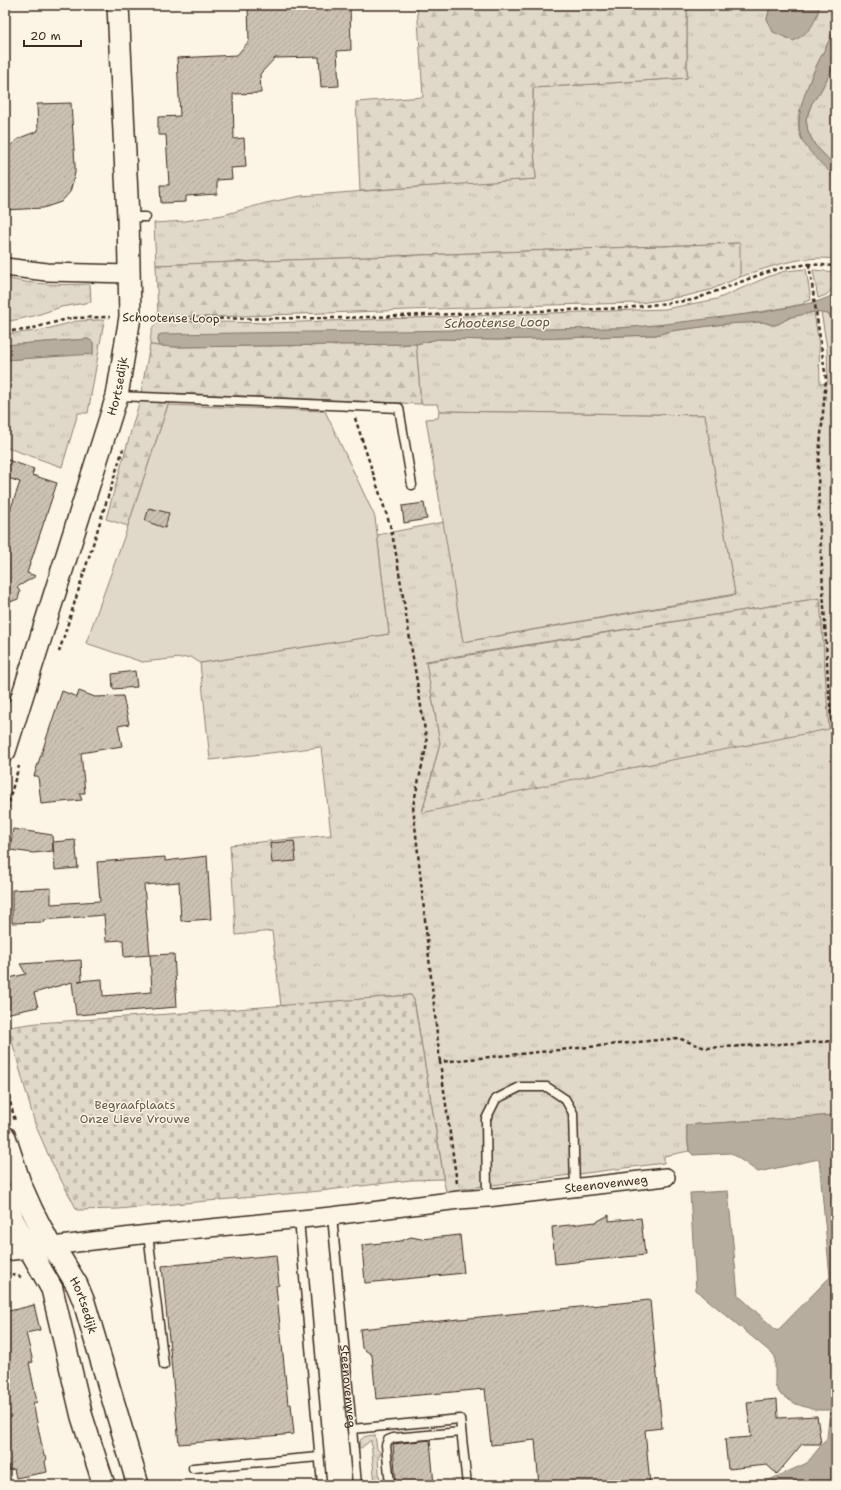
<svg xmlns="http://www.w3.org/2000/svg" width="841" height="1490" viewBox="0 0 841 1490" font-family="'Shantell Sans',sans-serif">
  <defs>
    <pattern id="grass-tufts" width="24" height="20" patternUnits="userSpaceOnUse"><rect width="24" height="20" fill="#e0d8c8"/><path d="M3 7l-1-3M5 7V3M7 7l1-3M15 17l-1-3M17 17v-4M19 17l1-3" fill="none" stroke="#c1baab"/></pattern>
    <pattern id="forest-firs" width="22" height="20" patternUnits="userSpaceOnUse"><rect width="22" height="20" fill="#e0d8c8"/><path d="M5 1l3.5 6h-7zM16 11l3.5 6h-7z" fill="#c1baab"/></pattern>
    <pattern id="cemetery-stones" width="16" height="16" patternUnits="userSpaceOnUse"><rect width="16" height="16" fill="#e0d8c8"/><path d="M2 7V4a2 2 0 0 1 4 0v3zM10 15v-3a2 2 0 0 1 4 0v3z" fill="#c1baab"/></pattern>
    <pattern id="building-hatch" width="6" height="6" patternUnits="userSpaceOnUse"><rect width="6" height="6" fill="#ccc2b3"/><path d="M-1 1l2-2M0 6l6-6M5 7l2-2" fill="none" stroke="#b0a79a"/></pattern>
  </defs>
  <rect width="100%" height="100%" fill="#fcf5e5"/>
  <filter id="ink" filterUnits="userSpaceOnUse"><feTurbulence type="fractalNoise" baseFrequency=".025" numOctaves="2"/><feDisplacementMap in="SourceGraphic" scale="8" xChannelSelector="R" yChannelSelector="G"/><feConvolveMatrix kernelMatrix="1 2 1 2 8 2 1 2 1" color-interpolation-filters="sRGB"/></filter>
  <g filter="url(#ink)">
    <!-- grass -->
    <g fill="url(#grass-tufts)" stroke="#8e8173" fill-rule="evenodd">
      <path d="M687,5h82v6l-2,8h49l4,-14h16v22l-24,48 -14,41 1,16 4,10 33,36v81c-34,-4 -64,7 -96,18l-1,-34 -583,22 -2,-42 31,-2 38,-6 43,-12 35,-7 168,-13 67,-4 -3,-43v-48l154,-10z"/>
      <polygon points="836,62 836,167 815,145 808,132 806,119 812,103 820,92"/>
      <path d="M806,269l5,31 -7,2v2c-61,12 -122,20 -184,24l-347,6 -115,6 2,6 -10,-1c1,-13 0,-20 14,-24l109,2 392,-14 52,-10 53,-23 15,-5z"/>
      <polygon points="813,270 836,272 836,286 826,295 818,298"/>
      <path d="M5,278c28,7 56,7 85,6l1,18 -30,5 -27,9 -29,6z"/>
      <path d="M814,312l5,33 1,39 8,-1 -1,-35 -6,-36 7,2 8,9v792l-150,10 3,26 -25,5v7l-218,28 -3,-12v-6l-29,-173 -3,-5 -130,11 -9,-75 -36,4 -6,-90 101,-10 -10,-88 -111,13 -10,-97 189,-29 -12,-99 67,-13 19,120 272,-47 -30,-180 -266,-4 -2,-7h-16l-5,-60 22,-5 60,1 158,-5 15,-4 53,-7 39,-2 10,3 5,-1 13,-7zM808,600l-386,213 18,-70 -14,-82z"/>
      <polygon points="101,320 104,321 88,413 78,413 62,467 5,447 5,360 93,353 93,342 88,339 5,345 5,334 39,331 77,321"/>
      <path d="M375,1435l2,14 4,4 -3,5 2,27h-5l-4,-45 -10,8h-2c0,-12 6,-12 16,-13z"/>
    </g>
    <!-- forest -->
    <g fill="url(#forest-firs)" stroke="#8e8173">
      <polygon points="417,5 687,5 687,78 533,88 533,136 536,179 360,191 356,102 423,97"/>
      <polygon points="740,243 740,277 710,290 686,296 640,303 549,305 214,317 158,316 156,265"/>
      <polygon points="416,344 421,404 172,393 128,526 106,519 139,403 150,345 176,347"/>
      <polygon points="820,598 829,729 570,780 422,813 440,743 426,662"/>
    </g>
    <!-- cemetery -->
    <polygon fill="url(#cemetery-stones)" stroke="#8e8173" points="411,995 414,1000 443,1173 443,1179 411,1180 320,1191 118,1209 77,1210 51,1161 35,1124 8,1027 37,1023 213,1011"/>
    <!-- garden -->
    <g fill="#e0d8c8" stroke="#8e8173">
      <polygon points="168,405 325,411 375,517 389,634 200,663 191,657 142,662 86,643 128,526"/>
      <polygon points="439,411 705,415 735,594 463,642 426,419 438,418"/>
    </g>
    <!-- water -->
    <g fill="#b7ad9e" stroke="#85796b">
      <path d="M769,5h51c-6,20 -8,25 -26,36l-21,-9 -6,-13 2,-8z"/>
      <path d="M836,27v35l-16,30 -8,11 -6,16 2,13 7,13 21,22v11c-11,-11 -25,-23 -33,-36 -16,-29 20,-88 33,-115z"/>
      <polygon points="836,291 836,323 828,314 814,312 791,317 778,324 773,325 763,322 724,324 671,331 656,335 498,340 438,339 416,344 176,347 160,346 158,340 159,335 163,334 620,328 657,325 764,312 816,302 829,297"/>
      <polygon points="88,339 93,342 93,354 5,360 5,345"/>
      <polygon points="836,421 836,599 830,511 830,486"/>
      <polygon points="836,1115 836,1485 758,1485 807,1463 827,1438 830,1410 815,1410 796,1404 781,1395 775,1386 775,1356 696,1290 690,1193 728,1191 738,1295 777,1331 830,1277 819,1159 758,1172 731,1153 693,1155 689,1151 686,1125"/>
    </g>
    <!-- building -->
    <g fill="url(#building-hatch)" stroke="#3b2a1e">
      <polygon points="248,5 350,5 351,50 337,51 339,86 321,87 319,57 275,58 260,74 261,93 233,94 234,139 244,138 246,167 231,168 232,179 217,180 217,194 186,196 186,202 161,203 160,185 169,185 166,135 158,135 158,117 180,116 177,58 237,55 249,41"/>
      <polygon points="71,103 75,165 75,173 70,192 61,202 43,208 5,210 5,152 15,141 22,137 38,131 37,104"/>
      <polygon points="5,459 34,469 32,475 57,483 27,573 36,576 17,587 20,592 18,599 5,604 5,525 20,482 5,477"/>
      <polygon points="424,503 427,519 404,523 402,506"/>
      <polygon points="149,508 169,513 165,528 145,521"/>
      <polygon points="135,671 137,687 113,689 112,674"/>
      <polygon points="62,691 77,697 79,691 95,697 123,696 129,724 118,726 122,746 81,753 85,793 79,793 82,800 41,804 38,776 34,776"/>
      <polygon points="13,829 52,835 53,851 33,853 10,850"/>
      <polygon points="75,840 78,868 55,870 53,842"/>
      <polygon points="294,841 296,861 272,863 270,843"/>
      <polygon points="207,856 211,919 181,921 179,882 144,885 150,955 124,957 123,940 106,941 104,915 44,920 45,922 12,923 12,890 51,888 51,904 100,901 97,862 165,857 165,861"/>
      <polygon points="174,954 177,1007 76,1015 72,982 34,993 38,1007 5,1014 5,979 26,974 20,964 81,960 82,980 78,981 102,979 103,996 152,992 150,955"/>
      <polygon points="609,1215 609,1221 641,1218 645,1255 555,1264 552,1227 596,1222"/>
      <polygon points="460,1235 464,1273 365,1283 362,1245 401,1241 411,1237 421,1239"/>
      <polygon points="276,1255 279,1285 276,1286 288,1404 291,1404 294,1434 179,1444 162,1266"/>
      <polygon points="650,1300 662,1428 645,1430 650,1485 539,1485 535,1440 491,1445 485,1389 376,1399 372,1355 362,1348 360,1329"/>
      <polygon points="34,1305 40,1330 26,1333 33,1362 29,1363 37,1402 33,1403 44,1456 47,1458 45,1462 47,1472 16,1478 14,1469 9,1470 5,1451 5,1312"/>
      <polygon points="777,1399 778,1418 817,1416 821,1444 802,1444 777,1474 767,1465 728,1469 725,1439 751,1437 747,1402"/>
      <polygon points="430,1440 434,1485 396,1485 393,1444"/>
    </g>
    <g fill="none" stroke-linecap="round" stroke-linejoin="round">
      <defs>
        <g id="service">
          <polyline points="129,217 146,217"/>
          <polyline points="118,396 399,408 412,485"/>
          <polyline points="487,1198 486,1119 496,1099 520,1087 547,1087 565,1099 573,1113 575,1188"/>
          <path id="s1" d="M332,1216l20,213 108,-10 7,66"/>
          <polyline points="299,1219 322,1485"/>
          <polyline points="148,1234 164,1365"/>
          <polyline points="352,1429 357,1485"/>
          <polyline points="193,1468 319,1457"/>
          <polyline points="390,1485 386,1445 388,1440 393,1438 461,1432"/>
        </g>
        <g id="minor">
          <polyline points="5,267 47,272 130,274"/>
          <polyline points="5,1233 22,1236 30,1239"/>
          <path id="s2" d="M5,1252l143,-18 184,-18 127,-16 28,-2 179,-21"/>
        </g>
        <g id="tertiary">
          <path id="s3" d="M5,751l112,-355 13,-79 -2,-100 -10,-212"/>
          <path id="s4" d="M5,1137l15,46 12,27 19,37 11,13 15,25 7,17 54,183"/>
          <polyline points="5,1195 13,1220 52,1289 82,1417 104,1485"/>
        </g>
      </defs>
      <!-- service casing -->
      <use href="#service" stroke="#3b2a1e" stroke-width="11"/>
      <!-- minor casing -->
      <use href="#minor" stroke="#3b2a1e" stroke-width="20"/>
      <!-- tertiary casing -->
      <use href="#tertiary" stroke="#3b2a1e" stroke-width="24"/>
      <!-- path -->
      <g stroke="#3b2a1e" stroke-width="2.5" stroke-dasharray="4 3" stroke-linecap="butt">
        <polyline points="809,264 826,379 818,468 819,514 828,680 836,778"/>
        <polyline points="149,319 341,318 626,308 693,300 759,275 781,268 809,264 836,266"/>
        <polyline points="5,331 26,330 71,318 110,317"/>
        <polyline points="355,418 390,525 395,548 427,743 413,806 440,1062"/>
        <polyline points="59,652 123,449"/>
        <polyline points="5,823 11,793 19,766"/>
        <polyline points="5,1082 15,1121"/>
        <polyline points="457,1183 440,1062 678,1038 705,1048 836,1041"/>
        <polyline points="5,1272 21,1277"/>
      </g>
      <!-- service -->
      <use href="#service" stroke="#fcf5e5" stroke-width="8"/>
      <!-- minor -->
      <use href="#minor" stroke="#fcf5e5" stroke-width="17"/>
      <!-- tertiary -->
      <use href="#tertiary" stroke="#fcf5e5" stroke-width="21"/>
    </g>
  </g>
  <g text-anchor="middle" stroke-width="3" stroke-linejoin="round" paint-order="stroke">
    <!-- street labels -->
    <g font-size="12" fill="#3b2a1e" stroke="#fcf5e5">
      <text transform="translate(171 318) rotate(1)" y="4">Schootense Loop</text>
      <text dy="4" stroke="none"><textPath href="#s3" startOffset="382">Hortsedijk</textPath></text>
      <text dy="4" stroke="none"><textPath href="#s2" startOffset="605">Steenovenweg</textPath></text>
      <text dy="4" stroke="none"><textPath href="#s4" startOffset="187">Hortsedijk</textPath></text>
      <text dy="4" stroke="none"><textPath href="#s1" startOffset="171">Steenovenweg</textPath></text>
    </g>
    <!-- park labels -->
    <g font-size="12" fill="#645648" stroke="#fcf5e5">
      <text x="135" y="1109">Begraafplaats<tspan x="135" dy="14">Onze Lieve Vrouwe</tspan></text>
    </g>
    <!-- water labels -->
    <g font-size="13" font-style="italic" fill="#605144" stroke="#fcf5e5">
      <text transform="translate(497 322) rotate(-1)" y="5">Schootense Loop</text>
    </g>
  </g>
  <!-- margin -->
  <rect width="841" height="1490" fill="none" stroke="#fcf5e5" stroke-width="20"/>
  <rect x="10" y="10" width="821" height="1470" fill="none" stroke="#3b2a1e" stroke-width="1.5" filter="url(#ink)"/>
  <!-- scale -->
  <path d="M24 40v6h57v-6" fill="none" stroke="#3b2a1e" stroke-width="2"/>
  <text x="30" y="40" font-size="12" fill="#3b2a1e" stroke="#fcf5e5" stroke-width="3" paint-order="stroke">20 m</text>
</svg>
